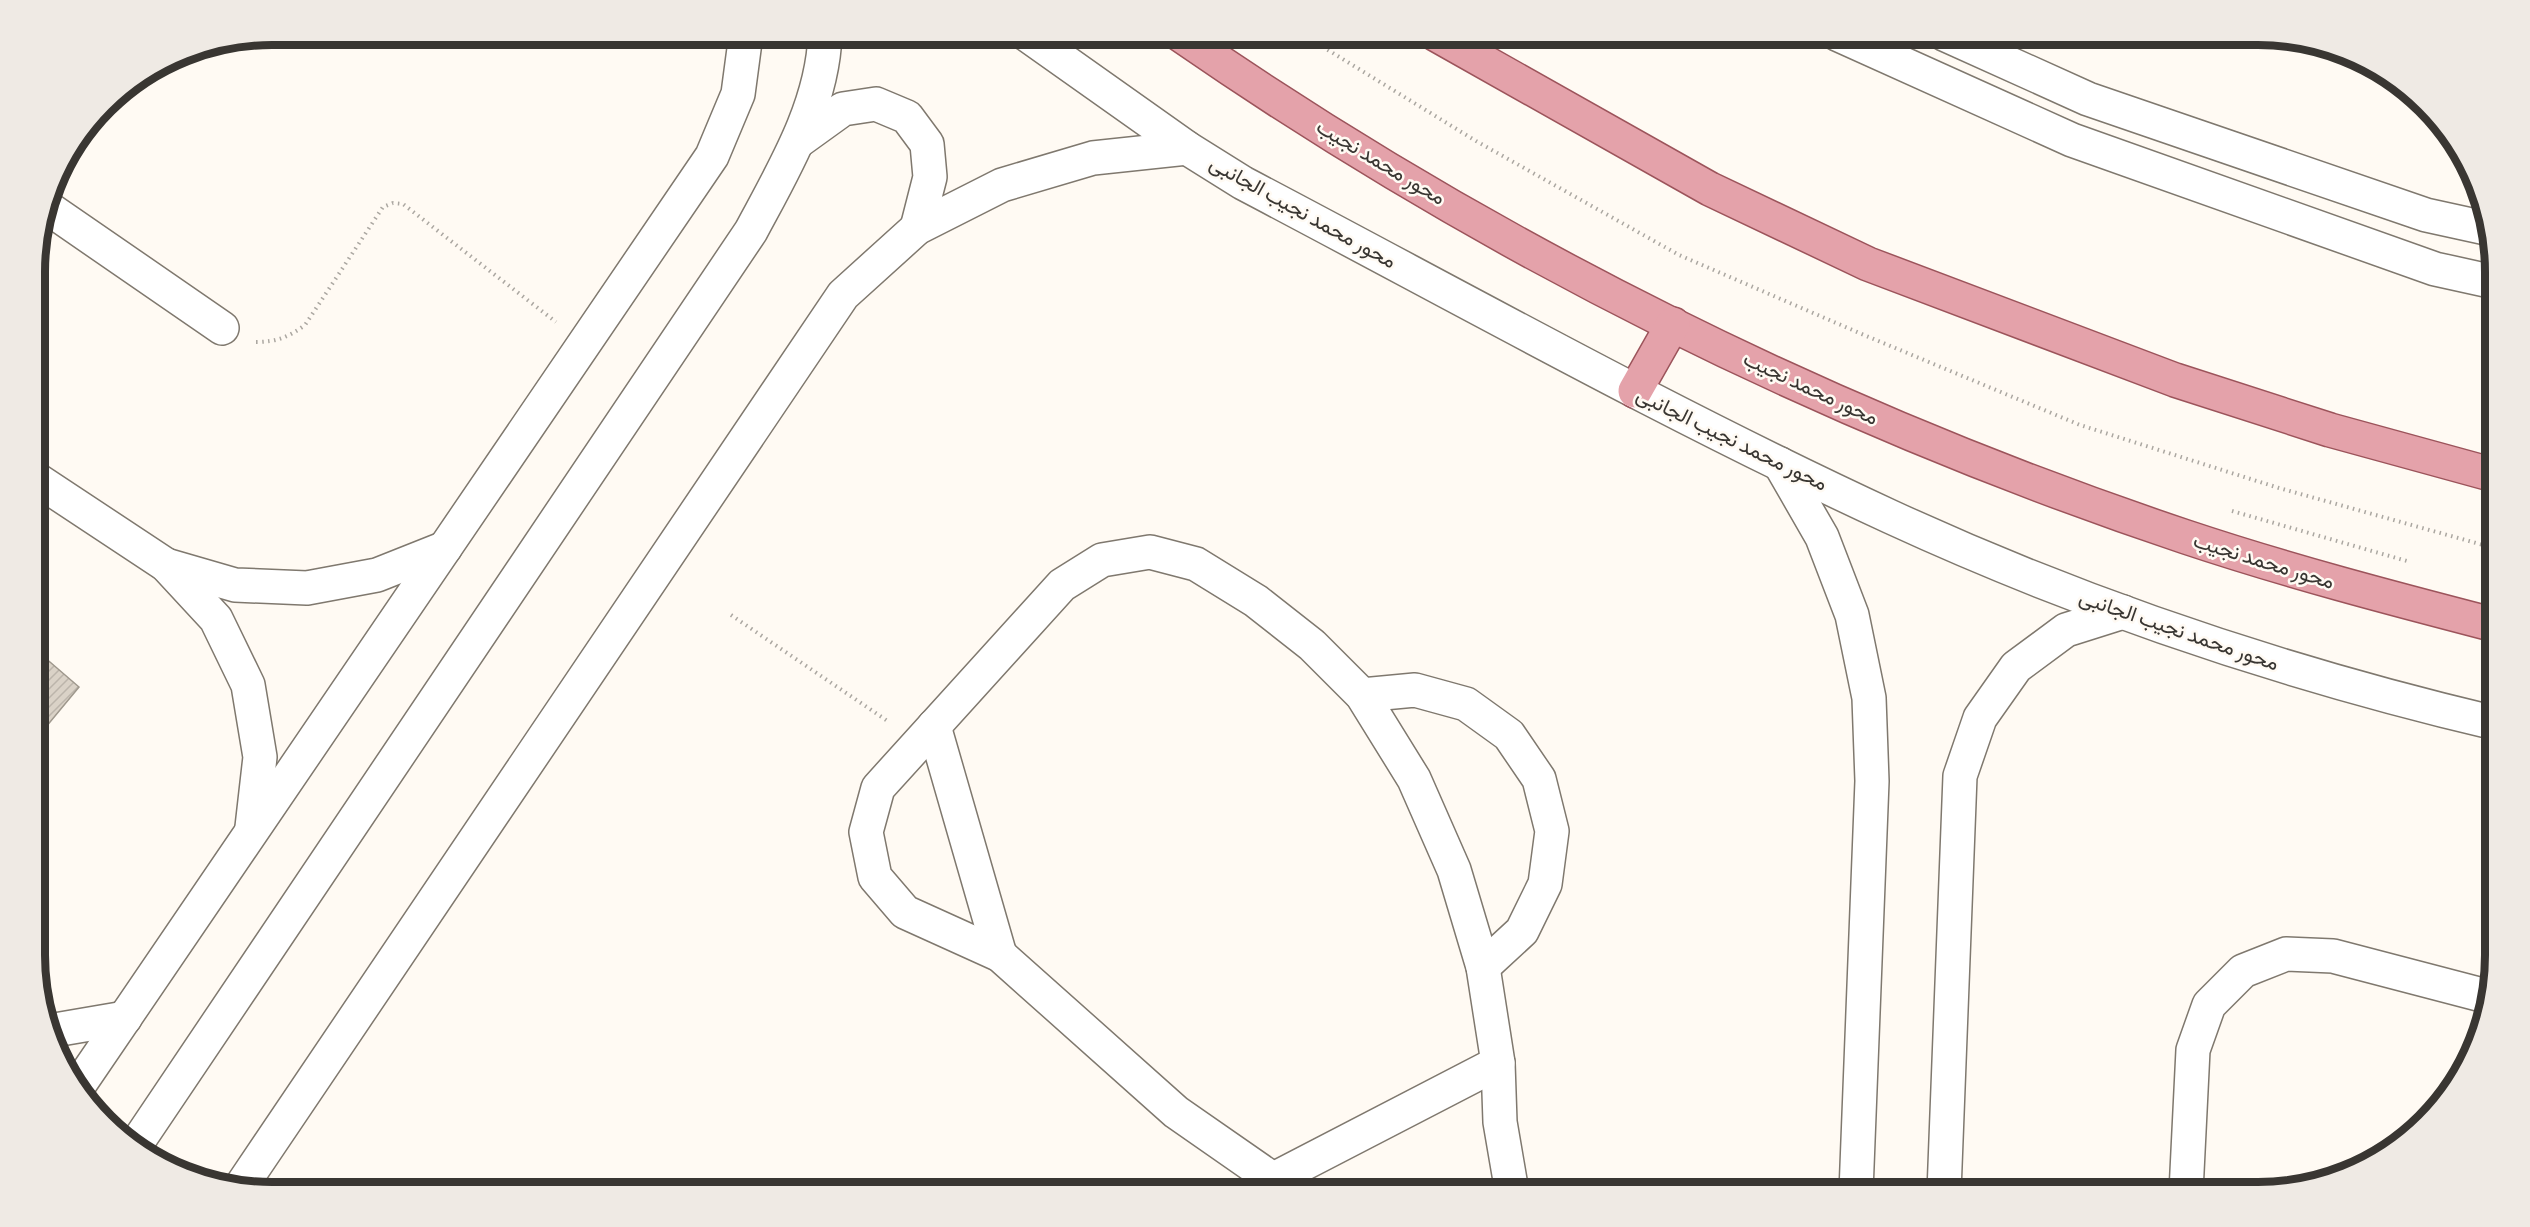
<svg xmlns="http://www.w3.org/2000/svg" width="2530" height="1227" viewBox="0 0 2530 1227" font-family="'Crimson Pro',Vazirmatn,serif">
  <defs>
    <pattern id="building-hatch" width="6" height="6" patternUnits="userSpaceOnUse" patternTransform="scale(1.5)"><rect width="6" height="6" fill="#dad2c7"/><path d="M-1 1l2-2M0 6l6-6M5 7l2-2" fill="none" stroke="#bcb5ab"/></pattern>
  </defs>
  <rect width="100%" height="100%" fill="#fffaf3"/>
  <!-- building -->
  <polygon fill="url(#building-hatch)" stroke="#9f988d" stroke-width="1.5" points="36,650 79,687 36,739"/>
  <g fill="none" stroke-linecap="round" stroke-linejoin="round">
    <defs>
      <g id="minor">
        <path d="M1026,34l161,114 56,35c215,113 427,232 648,334 193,89 397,157 604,206"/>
        <polyline points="1837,34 2072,140 2435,269 2494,282"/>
        <polyline points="1944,34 2088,99 2426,215 2490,229"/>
        <polyline points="800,140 843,109 876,104 907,117 927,144 930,177 917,228"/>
        <polyline points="48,208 222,328"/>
        <polyline points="1780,464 1822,537 1852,615 1869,698 1872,781 1856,1192"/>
        <polyline points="36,479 166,565 216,619 248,685 260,757 252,827"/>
        <polyline points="166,565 235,585 307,588 377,575 445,548"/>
        <polyline points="1362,695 1415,690 1466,704 1509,735 1539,779 1552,831 1545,884 1522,931 1483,967"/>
        <polyline points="934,726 1000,955"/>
        <polyline points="49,1031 125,1018"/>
        <polyline points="77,1088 712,156 738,94 746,34"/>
        <path d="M137,1143l614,-912c32,-60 72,-126 74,-197"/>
        <polyline points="1272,1180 1498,1063"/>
        <polyline points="242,1185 843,295 917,228 1002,185 1093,158 1187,148"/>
        <polyline points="1291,1192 1176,1112 1000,955 905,912 875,877 866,832 878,788 1062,585 1102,560 1150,552 1196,564 1256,601 1312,645 1362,695 1414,779 1454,870 1483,967 1498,1063 1500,1122 1512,1192"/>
        <polyline points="1944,1192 1960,776 1980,718 2016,667 2066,630 2123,612"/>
        <polyline points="2186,1192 2193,1050 2209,1005 2243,971 2286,954 2333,956 2486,996"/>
      </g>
      <g id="major">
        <path d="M1179,34c309,214 651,384 1007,503 102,34 205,61 309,88"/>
        <polyline points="1435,34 1710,189 1868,264 2175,380 2330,430 2494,475"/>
        <polyline points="1635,391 1673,324"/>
      </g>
    </defs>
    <!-- minor casing -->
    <use href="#minor" stroke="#7f786e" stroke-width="36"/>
    <!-- major casing -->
    <use href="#major" stroke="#9c545b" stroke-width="36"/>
    <!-- path -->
    <g stroke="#aba7a1" stroke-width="4" stroke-dasharray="1.5 4.5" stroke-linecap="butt">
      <polyline points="1302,34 1476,141 1679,255 1864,335 2080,425 2279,488 2494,548"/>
      <path d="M256,342c20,0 33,-5 49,-17l78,-118 10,-4 10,1 153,118"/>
      <polyline points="2232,511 2407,561"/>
      <polyline points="731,615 889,722"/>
    </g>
    <!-- minor -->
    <use href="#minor" stroke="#fff" stroke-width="33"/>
    <!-- major -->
    <use href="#major" stroke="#e4a2aa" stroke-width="33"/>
  </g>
  <g text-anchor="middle" stroke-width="5" stroke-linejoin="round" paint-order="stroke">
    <!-- street labels -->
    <g font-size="21" fill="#393632" stroke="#fffaf3">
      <text transform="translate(1381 162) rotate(31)" y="7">محور محمد نجيب</text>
      <text transform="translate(1303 212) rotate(29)" y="7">محور محمد نجيب الجانبى</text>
      <text transform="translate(1811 388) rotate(25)" y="7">محور محمد نجيب</text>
      <text transform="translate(1732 439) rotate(26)" y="7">محور محمد نجيب الجانبى</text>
      <text transform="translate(2264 561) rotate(17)" y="7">محور محمد نجيب</text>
      <text transform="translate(2179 630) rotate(19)" y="7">محور محمد نجيب الجانبى</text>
    </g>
  </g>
  <!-- crop -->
  <path d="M0 0H2530V1227H0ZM272 45H2258A227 227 0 0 1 2485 272V955A227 227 0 0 1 2258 1182H272A227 227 0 0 1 45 955V272A227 227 0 0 1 272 45Z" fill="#efeae4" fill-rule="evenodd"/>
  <path fill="none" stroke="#393632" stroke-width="8" d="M272 45H2258A227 227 0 0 1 2485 272V955A227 227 0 0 1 2258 1182H272A227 227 0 0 1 45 955V272A227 227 0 0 1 272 45Z"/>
</svg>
